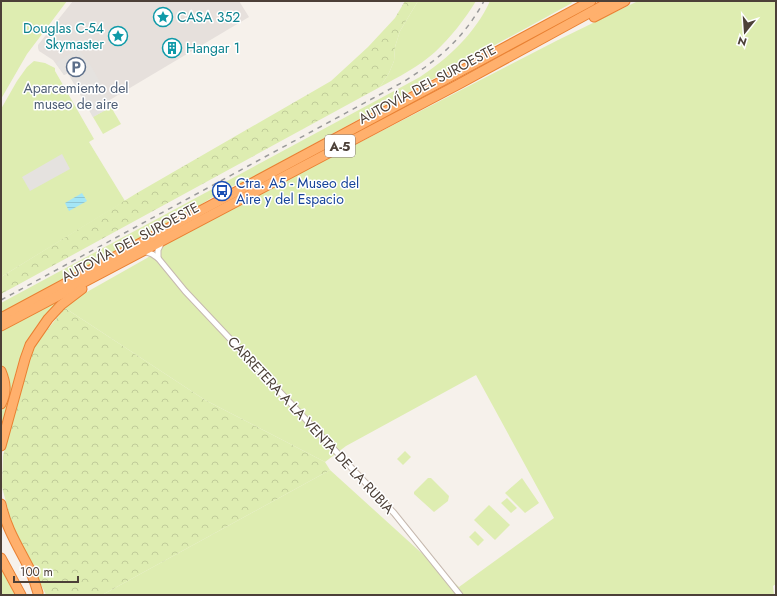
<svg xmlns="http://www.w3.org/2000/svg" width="777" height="596" viewBox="0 0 777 596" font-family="Jost,sans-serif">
  <defs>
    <pattern id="forest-crowns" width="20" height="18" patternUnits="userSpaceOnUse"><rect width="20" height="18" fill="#deedb1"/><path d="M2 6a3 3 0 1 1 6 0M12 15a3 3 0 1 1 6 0" fill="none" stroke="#c0cc99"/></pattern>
    <pattern id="water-rules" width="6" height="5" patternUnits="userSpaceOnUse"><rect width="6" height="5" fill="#a4e6f6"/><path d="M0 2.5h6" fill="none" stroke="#8fc6d4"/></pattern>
  </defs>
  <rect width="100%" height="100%" fill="#f6f1eb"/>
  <!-- industrial -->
  <polygon fill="#e6e0dc" points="73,1 239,1 249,17 108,101 111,107 93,117 68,73 64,75 53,60 39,51 38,48 38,45"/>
  <!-- green -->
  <g fill="#deedb1">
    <polygon points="1,1 67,1 27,54 1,99"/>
    <path d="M418,1h58c-11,18 -25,36 -41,51 -14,13 -38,26 -55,35l9,-14 5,-12 1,-14 5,-16z"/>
    <path d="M490,1h81l1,2 -328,179c-17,5 -30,14 -45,24l-198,108v-11l419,-226c29,-19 56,-45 70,-76z"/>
    <polygon points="638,1 776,1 776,584 773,586 774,595 102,595 330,470 459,587 554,518 476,375 346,446 325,462 205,400 65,308 78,297 147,258 171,240 558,40"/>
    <polygon points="34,61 45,63 55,68 55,71 94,139 89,142 125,201 1,277 1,109 17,81 27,67"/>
    <polygon points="111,107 121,124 103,134 93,117"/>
    <polygon points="56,301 55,305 38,324 26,348 16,372 1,431 1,414 6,400 10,385 8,375 1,365 1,331"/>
    <polygon points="405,451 411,457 403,465 397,459"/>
    <polygon points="428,478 431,478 449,496 448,501 434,512 414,494 414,492"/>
    <polygon points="522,478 539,503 525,513 505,493"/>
    <polygon points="507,498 517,508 511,513 501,503"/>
    <polygon points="489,505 510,525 495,540 474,520"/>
    <polygon points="475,531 484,540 478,546 469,537"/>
    <polygon points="1,569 15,595 1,595"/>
  </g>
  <!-- forest -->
  <g fill="url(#forest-crowns)">
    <polygon points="405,1 418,1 400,31 395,47 394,61 389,73 380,87 1,294 1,277 137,193 331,81 368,47 395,18"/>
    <polygon points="65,308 205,400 325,462 330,470 102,595 46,595 11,521 2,487 3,456 22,380 34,346"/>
  </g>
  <!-- parking -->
  <g fill="#e5e2df">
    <polygon points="78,48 91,66 110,100 107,102 111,107 93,117 68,73 64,75 56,63"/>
    <polygon points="62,154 70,169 30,191 22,177"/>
  </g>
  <!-- water -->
  <polygon fill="url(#water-rules)" points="82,193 87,201 69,211 65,203"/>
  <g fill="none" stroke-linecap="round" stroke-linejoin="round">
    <defs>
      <g id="street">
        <polyline points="144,251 152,254 158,258 185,291 394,513 460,595"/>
        <polyline points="158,258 158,250 162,242"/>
      </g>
      <g id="highway">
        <polyline points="594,17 625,1"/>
        <polyline points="1,318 591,1"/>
        <polyline points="1,326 461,83 611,1"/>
        <path d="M1,371c5,12 6,21 0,33"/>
        <polyline points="1,446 25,359 30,345 48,319 61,305 82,289"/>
        <path d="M1,504c5,24 18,44 29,66 3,7 6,16 8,23"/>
        <polyline points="1,558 21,595"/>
      </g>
    </defs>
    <!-- street casing -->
    <use href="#street" stroke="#c6b9af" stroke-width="7"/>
    <!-- highway casing -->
    <use href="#highway" stroke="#e98032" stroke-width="11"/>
    <!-- street -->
    <use href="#street" stroke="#fff" stroke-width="5"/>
    <!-- highway -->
    <use href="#highway" stroke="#ffb06d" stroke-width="9"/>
    <!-- rail -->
    <path stroke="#9a9a9a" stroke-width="1.5" stroke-dasharray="5 5" stroke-linecap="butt" d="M1,300l402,-218c35,-22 61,-44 81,-81"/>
  </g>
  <!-- icons -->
  <defs>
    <symbol id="sight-ring" viewBox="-11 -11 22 22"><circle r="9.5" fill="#fff" stroke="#0f9aa8" stroke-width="1.5"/><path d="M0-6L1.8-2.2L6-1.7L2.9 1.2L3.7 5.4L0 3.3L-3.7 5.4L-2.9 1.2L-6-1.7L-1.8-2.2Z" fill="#0f9aa8"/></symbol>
    <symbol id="building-ring" viewBox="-11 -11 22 22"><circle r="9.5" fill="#fff" stroke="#0f9aa8" stroke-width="1.5"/><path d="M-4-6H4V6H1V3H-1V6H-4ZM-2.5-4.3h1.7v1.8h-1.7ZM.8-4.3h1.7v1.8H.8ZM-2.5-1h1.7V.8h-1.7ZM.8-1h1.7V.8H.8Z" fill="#0f9aa8"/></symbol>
    <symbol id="parking-ring" viewBox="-11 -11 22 22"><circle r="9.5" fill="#fff" stroke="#5c6f8a" stroke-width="1.5"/><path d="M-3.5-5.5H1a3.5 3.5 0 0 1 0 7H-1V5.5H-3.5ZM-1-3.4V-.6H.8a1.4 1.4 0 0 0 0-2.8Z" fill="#5c6f8a"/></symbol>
    <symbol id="bus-ring" viewBox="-11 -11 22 22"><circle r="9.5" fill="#fff" stroke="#1a4fb4" stroke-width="1.5"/><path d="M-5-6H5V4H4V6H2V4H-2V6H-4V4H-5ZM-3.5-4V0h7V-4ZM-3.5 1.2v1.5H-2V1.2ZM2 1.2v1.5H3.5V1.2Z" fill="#1a4fb4"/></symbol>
  </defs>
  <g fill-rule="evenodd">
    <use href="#sight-ring" x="152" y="6" width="22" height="22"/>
    <use href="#sight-ring" x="107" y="25" width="22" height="22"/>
    <use href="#building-ring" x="161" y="37" width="22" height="22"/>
    <use href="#parking-ring" x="65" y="56" width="22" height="22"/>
    <use href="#bus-ring" x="211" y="180" width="22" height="22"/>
  </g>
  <g text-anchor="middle" stroke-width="3" stroke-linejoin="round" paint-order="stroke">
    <!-- shield labels -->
    <rect fill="#fff" stroke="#827974" stroke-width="1" x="325" y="135" width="30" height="22" rx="3"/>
    <g font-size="13" font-weight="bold" fill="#4c4038">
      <text x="340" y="151">A-5</text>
    </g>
    <!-- culture labels -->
    <g font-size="14" fill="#0d838f" stroke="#fff" text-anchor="start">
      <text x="177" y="22">CASA 352</text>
      <text x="104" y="33" text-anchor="end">Douglas C-54<tspan x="104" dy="16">Skymaster</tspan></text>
      <text x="186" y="53">Hangar 1</text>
    </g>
    <!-- street labels -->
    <g font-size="14" fill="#4c4038" stroke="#fff">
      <text transform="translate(427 84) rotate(-28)" y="5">AUTOVÍA DEL SUROESTE</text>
      <text transform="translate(130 242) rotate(-28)" y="5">AUTOVÍA DEL SUROESTE</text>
      <text transform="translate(311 425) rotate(47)" y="5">CARRETERA A LA VENTA DE LA RUBIA</text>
    </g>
    <!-- service labels -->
    <g font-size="14" fill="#4e5e75" stroke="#fff">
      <text x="76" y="93">Aparcemiento del<tspan x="76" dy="16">museo de aire</tspan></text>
    </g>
    <!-- transit labels -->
    <g font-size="14" fill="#164399" stroke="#fff" text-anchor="start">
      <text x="236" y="188">Ctra. A5 - Museo del<tspan x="236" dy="16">Aire y del Espacio</tspan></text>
    </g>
  </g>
  <!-- border -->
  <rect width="777" height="596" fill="none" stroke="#4c4038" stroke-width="4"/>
  <!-- north arrow -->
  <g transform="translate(745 32) rotate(197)" stroke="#ffffff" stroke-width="3" paint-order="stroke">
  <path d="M0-3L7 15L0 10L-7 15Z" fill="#4c4038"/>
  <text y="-6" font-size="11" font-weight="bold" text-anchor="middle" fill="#4c4038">N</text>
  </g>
  <!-- scale -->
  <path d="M14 576v6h64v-6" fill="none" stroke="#4c4038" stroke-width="2"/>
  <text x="20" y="576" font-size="12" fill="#4c4038" stroke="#ffffff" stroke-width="3" paint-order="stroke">100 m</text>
</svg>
